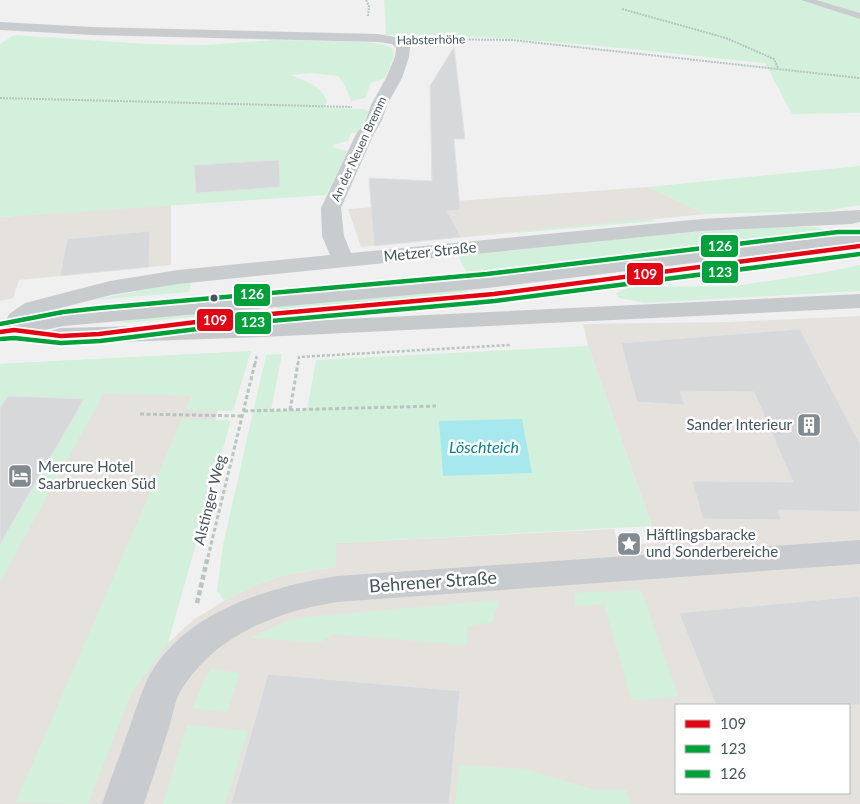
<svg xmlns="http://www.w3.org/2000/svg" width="860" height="804" viewBox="0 0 860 804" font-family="Lato,sans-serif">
  <rect width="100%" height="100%" fill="#f0f0f0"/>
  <!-- commercial -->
  <g fill="#e5e2de" fill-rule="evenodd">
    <polygon points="648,187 706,214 361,247 348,209"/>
    <polygon points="171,204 171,265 19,280 13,298 0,301 0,217"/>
    <path d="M860,316v488h-860v-440l238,-12 -23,67 -47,224 25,-23 31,-19 36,-18 28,-9 48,-7v-24l278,-14 4,16 40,-2 -70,-197 -5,-22 145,-2zM676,705h173v88h-173z"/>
  </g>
  <!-- green -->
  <g fill="#d3f0dc">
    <path d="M384,0h476v113l-68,1 -27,-51c-126,-13 -252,-29 -379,-28z"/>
    <path d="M14,35l133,9 60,1 67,-5 93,2 15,2 10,4 2,9 -9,21 -14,5 -6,15 -14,3 -6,-15 -7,-10 -27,-3 -21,2c15,6 31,10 37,26l-3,7 39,1 9,3 -12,22 -9,-1 -3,8 -16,4 2,3 14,3 -22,44 -326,22v-173z"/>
    <polygon points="860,166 860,205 825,211 706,214 648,187"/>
    <polygon points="649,219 656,221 517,233 519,231"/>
    <polygon points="760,226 817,227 824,230 828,234 606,264 282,296 282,292 457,276 467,273 457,254"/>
    <polygon points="860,265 860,291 645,303 619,298 616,293 630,287 735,286 821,273"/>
    <polygon points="191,281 189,292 92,300"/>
    <polygon points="466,288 469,290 465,293 277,310 278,304"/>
    <polygon points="260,306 260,311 126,323 119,321"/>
    <polygon points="588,346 652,526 336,543 336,567 288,574 260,583 224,601 217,591 223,545 266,355 282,354 271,410 307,410 316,360"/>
    <polygon points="251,351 233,411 185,410 191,396 104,393 0,582 0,544 84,400 8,396 0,408 0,364"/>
    <polygon points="182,419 231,420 168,643 131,694 88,804 16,802"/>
    <polygon points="641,590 678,696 632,701 604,604 575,606 575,593"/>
    <polygon points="500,600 492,622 467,627 467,645 333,634 319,643 251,638 286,621 307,617"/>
    <polygon points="211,669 240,673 227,712 193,708 204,680"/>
    <polygon points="187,725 248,731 225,804 163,804"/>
    <polygon points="460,765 526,769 594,790 626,790 630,804 455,804"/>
  </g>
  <!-- water -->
  <polygon fill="#a7e8ef" points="522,419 532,473 443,476 439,421"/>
  <!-- building -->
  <g fill="#d6d8d9" stroke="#e2e2e3">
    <polygon points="454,47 465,139 454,139 460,210 447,211 461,237 374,246 369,178 432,181 430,86"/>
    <polygon points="279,160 280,187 196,193 194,165"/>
    <polygon points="150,231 149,267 60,276 67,239"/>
    <polygon points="800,329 860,444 860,512 778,510 781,520 703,519 692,481 793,482 754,392 680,391 685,405 637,402 621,343"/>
    <polygon points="8,396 84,399 0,544 0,408"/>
    <polygon points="860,596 860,705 716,705 679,613"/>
    <polygon points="268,674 460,691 449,804 231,804"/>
  </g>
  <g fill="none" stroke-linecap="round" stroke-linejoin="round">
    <!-- path-far3 -->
    <g stroke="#b7c5bf" stroke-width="2" stroke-dasharray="2 1" stroke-linecap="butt">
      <polyline points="366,0 369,6 368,16"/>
      <polyline points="622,9 726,38 774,59 778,68"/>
      <polyline points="424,39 512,40 860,78"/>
      <polyline points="0,98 352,107"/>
    </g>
    <!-- path-far2 -->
    <g stroke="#b7c5bf" stroke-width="2.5" stroke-dasharray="3 2" stroke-linecap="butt">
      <polyline points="255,364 257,355"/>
      <polyline points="298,364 299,357 510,345"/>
    </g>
    <!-- path-far1 -->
    <g stroke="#b7c5bf" stroke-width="3" stroke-dasharray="4 2.5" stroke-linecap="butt">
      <polyline points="290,410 298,363"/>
      <polyline points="244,411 436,406"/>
      <polyline points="140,414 242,416"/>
      <polyline points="208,557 255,363"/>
    </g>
    <!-- path -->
    <polyline stroke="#b7c5bf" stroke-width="4.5" stroke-dasharray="5 3" stroke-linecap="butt" points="197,603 208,556"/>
    <!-- lane -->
    <polygon fill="#c9ccce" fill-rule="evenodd" points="801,0 816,0 860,13 860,19"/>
    <!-- street -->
    <g fill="#c9ccce" fill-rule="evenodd">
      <polygon points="0,22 92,27 378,34 401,38 410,47 409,57 402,78 387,105 382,120 373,136 341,208 344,236 351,253 702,219 860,210 860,222 851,224 702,231 178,284 111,295 41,313 29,322 23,335 14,337 5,335 2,330 9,314 25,303 110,281 178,270 330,255 322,236 321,208 355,136 366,120 371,105 386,78 395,57 396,48 392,44 378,42 92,35 0,30"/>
      <path d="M860,540v24l-523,38c-61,10 -123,33 -157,90 -5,9 -7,22 -10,32 -8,27 -17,53 -26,80h-42c9,-26 19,-52 28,-78 6,-17 11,-34 19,-50 36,-65 120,-89 188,-100z"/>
    </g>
    <!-- primary -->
    <g fill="#c6cacc" fill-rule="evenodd">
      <polygon points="839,233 860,233 860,245 839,245 488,288 64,326 0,339 0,325 64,312 488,274"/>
      <polygon points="860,294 860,308 263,337 60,344 51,341 47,336 51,331 60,328 263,323"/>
    </g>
    <defs>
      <polyline id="bus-1" points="0,332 14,330 61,336 99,334 237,317 494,294 860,246"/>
      <polyline id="bus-2" points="1,339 14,338 61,343 100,341 238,324 495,301 860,254"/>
      <polyline id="bus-3" points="0,324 63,312 100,308 487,274 838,232 860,232"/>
    </defs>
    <!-- bus-1 casing -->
    <use href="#bus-1" stroke="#fff" stroke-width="8"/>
    <!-- bus-2 casing -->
    <use href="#bus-2" stroke="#fff" stroke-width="8"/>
    <!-- bus-3 casing -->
    <use href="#bus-3" stroke="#fff" stroke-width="8"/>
    <!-- bus-1 -->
    <use href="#bus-1" stroke="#e30513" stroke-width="4.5"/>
    <!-- bus-2 -->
    <use href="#bus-2" stroke="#00a13a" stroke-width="4.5"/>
    <!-- bus-3 -->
    <use href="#bus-3" stroke="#00a13a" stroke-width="4.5"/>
  </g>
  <!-- icons -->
  <defs>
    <symbol id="building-square" viewBox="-11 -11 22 22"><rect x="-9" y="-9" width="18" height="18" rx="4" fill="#828b90" stroke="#fff"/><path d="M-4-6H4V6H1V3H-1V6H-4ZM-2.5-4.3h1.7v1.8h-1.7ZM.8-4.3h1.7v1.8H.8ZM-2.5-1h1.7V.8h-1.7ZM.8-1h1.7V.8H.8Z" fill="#fff"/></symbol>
    <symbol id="hotel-square" viewBox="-11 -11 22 22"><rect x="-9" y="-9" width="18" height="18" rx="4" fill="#828b90" stroke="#fff"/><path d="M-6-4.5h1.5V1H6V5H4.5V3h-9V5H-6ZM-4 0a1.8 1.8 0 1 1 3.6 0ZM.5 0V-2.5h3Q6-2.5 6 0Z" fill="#fff"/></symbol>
    <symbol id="sight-square" viewBox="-11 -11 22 22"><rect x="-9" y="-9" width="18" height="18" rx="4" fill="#828b90" stroke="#fff"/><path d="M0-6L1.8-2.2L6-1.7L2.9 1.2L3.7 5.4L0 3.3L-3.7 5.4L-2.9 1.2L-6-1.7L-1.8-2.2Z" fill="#fff"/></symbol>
  </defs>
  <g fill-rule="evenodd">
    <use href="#building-square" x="795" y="411" width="28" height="28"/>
    <use href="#hotel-square" x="6" y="462" width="28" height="28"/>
    <use href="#sight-square" x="615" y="530" width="28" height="28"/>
  </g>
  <!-- markers -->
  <circle fill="#46555d" stroke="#fff" stroke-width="2" cx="214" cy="298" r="4.5"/>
  <g text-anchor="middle" stroke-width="5" stroke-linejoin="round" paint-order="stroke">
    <!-- far-street labels -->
    <g font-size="12" fill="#46555d" stroke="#fff">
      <text transform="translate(431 40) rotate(-1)" y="4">Habsterhöhe</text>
      <text transform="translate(359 149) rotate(-65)" y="4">An der Neuen Bremm</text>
    </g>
    <!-- street labels -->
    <g font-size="15" fill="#46555d" stroke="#fff">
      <text transform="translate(430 252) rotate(-6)" y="5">Metzer Straße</text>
      <text transform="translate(210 500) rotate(-76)" y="5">Alstinger Weg</text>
    </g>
    <!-- poi labels -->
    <g font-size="15" fill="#46555d" stroke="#fff" text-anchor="start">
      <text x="792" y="430" text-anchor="end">Sander Interieur</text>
      <text x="38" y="472">Mercure Hotel<tspan x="38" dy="17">Saarbruecken Süd</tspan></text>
      <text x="646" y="540">Häftlingsbaracke<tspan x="646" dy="17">und Sonderbereiche</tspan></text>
    </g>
    <!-- water labels -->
    <g font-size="16" font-style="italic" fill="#0b808e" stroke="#fff">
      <text x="484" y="453">Löschteich</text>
    </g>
    <!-- near-street labels -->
    <g font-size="18" fill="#46555d" stroke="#fff">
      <text transform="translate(433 582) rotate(-4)" y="6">Behrener Straße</text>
    </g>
  </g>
  <g stroke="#fff" stroke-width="2">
    <rect x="700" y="234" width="39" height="24" rx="5" fill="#00a13a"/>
    <rect x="701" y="260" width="38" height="24" rx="5" fill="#00a13a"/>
    <rect x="626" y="262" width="38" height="24" rx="5" fill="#e30513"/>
    <rect x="233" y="283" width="38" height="24" rx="5" fill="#00a13a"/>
    <rect x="196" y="308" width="38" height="24" rx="5" fill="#e30513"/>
    <rect x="234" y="311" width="38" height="24" rx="5" fill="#00a13a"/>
  </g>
  <g font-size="14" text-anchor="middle" font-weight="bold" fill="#fff">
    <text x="720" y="251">126</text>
    <text x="720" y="277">123</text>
    <text x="645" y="279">109</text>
    <text x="252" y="299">126</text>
    <text x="215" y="325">109</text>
    <text x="253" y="327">123</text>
  </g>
  <!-- legend -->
  <rect x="675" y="704" width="175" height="90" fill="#ffffff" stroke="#b5bbbe"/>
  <rect x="685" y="720" width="25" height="8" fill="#e30513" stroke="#b5bbbe"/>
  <text x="720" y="729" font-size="15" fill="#46555d">109</text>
  <rect x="685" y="745" width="25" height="8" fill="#00a13a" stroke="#b5bbbe"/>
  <text x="720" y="754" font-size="15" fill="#46555d">123</text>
  <rect x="685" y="770" width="25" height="8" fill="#00a13a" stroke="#b5bbbe"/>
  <text x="720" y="779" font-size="15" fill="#46555d">126</text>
</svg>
